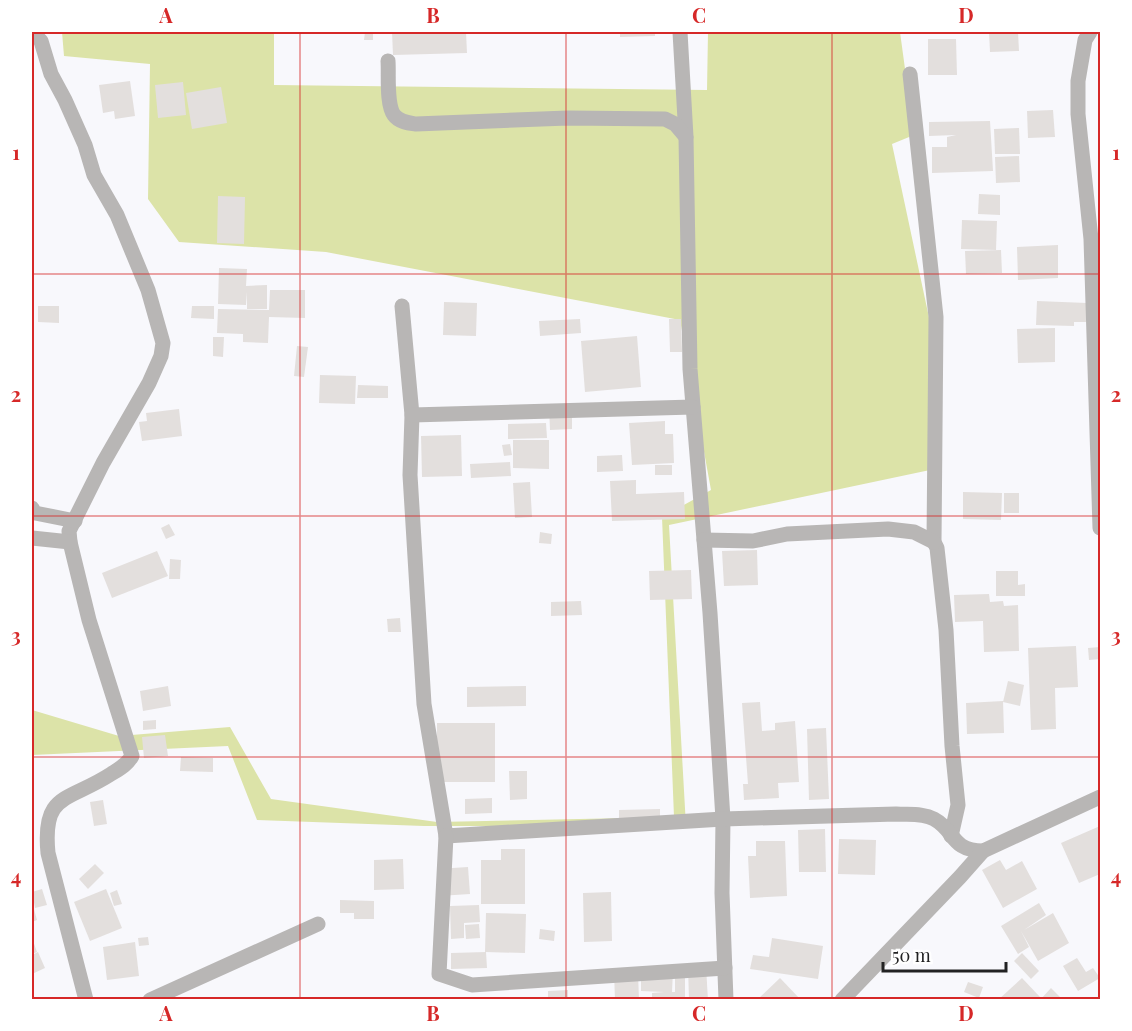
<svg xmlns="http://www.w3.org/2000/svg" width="1132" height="1031" viewBox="0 0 1132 1031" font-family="'Playfair Display',serif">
  <rect width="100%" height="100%" fill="#f8f8fc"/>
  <!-- green -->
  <polygon fill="#dce3a8" points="62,32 274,32 274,85 707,90 708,32 900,32 914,135 892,144 934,341 930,470 669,525 686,826 424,826 257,820 228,746 32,755 32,710 119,736 230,727 271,799 437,822 674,817 662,517 711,490 680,320 326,252 179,242 148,199 150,64 64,56"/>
  <!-- building -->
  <g fill="#e3dfdd">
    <polygon points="365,32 373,32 373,40 364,40"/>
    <polygon points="392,32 466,32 467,53 393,55"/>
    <polygon points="620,32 655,32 655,36 620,37"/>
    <polygon points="989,32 1018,32 1019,51 990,52"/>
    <polygon points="928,39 956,39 957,75 928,75"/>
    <polygon points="130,81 135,116 115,119 114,111 103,113 99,85"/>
    <polygon points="183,82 186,115 158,118 155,85"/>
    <polygon points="221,87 227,123 192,129 186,93"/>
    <polygon points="1053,110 1055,137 1028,138 1027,111"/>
    <polygon points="990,121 993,171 932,173 932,147 947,147 947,137 956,135 929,136 929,122"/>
    <polygon points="1019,128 1020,154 995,154 994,129"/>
    <polygon points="1019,156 1020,182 996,183 995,157"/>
    <polygon points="979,194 1000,195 1000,215 978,214"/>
    <polygon points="218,196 245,197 244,244 217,243"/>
    <polygon points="962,220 997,221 996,250 961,249"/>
    <polygon points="1058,245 1058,278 1018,280 1017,247"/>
    <polygon points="1001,250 1002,273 966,274 965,251"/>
    <polygon points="219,268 247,269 246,286 267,285 267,309 247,309 247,292 246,305 218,304"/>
    <polygon points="270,290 305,290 305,318 269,317 268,343 243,342 243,334 217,333 218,309 269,310"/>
    <polygon points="1037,301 1087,303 1086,322 1074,322 1074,326 1036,325"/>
    <polygon points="444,302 477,303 476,336 443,335"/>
    <polygon points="38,306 59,306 59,323 38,322"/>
    <polygon points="192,306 214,306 214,319 191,318"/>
    <polygon points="580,319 581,333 540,336 539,321"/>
    <polygon points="669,319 681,319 682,352 670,352"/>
    <polygon points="1055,328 1055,362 1018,363 1017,329"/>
    <polygon points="637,336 641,387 585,392 581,341"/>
    <polygon points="213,337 224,337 223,357 213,356"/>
    <polygon points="297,346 308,347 304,377 294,376"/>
    <polygon points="320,375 356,376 355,404 319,403"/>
    <polygon points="358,385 388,386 388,398 357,398"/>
    <polygon points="572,405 572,429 550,430 549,406"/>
    <polygon points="179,409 182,436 142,441 139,422 147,421 146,413"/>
    <polygon points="665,421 665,434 673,434 674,463 632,465 629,423"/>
    <polygon points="546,423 547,438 508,439 508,424"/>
    <polygon points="461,435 462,476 422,477 421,436"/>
    <polygon points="513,440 549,440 549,469 513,468"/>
    <polygon points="510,444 512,455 504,456 502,445"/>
    <polygon points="622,455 623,471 597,472 597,456"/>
    <polygon points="510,462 511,476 471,478 470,464"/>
    <rect x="655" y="465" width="17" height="10"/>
    <polygon points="636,480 636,494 684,492 685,519 612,521 610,481"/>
    <polygon points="530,482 532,517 515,518 513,483"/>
    <polygon points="963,492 1002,493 1001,520 963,519"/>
    <rect x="1004" y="493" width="15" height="20"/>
    <polygon points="169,524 175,535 166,539 161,528"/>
    <polygon points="540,532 552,534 551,544 539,543"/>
    <polygon points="757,550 758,585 724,586 722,551"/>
    <polygon points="157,551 168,576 112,598 102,573"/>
    <polygon points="170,559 181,560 180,579 169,579"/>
    <polygon points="691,570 692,599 650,600 649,571"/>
    <polygon points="996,571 1018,571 1018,585 1025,584 1025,596 996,596"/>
    <polygon points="989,594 990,602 1003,601 1004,606 1018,605 1019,651 984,652 983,621 955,622 954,595"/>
    <polygon points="581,601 582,615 551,616 551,602"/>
    <polygon points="400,618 401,632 388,632 387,619"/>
    <polygon points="1076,646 1078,687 1055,688 1056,729 1031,730 1028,648"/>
    <polygon points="1100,647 1100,659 1089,660 1088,648"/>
    <polygon points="1008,681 1024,685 1020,706 1003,702"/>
    <polygon points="168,686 171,706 143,711 140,691"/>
    <polygon points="526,686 526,706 467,707 467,687"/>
    <polygon points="1003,701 1004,733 967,734 966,703"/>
    <polygon points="760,702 762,731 775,730 775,723 795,721 799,782 778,783 779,798 744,800 743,784 748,784 742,703"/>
    <polygon points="156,720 156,729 143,730 143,721"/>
    <rect x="437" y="723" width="58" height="59"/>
    <polygon points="826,728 829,799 809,800 807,729"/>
    <polygon points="165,735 168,756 144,758 142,737"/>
    <polygon points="181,757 213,758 213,772 180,771"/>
    <polygon points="509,771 527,771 527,799 510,800"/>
    <polygon points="492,798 492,813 465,814 465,799"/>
    <polygon points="103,800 107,824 94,826 90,802"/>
    <polygon points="660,809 660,821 619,822 619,810"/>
    <polygon points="1100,826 1100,874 1079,883 1061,843"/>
    <polygon points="825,829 826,872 799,872 798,830"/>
    <polygon points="839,839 876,840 875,875 838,874"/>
    <polygon points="756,841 785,841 787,896 750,898 748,856 756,856"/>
    <polygon points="501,849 525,849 525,904 481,904 481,860 501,860"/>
    <polygon points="403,859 404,889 374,890 374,860"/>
    <polygon points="1000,860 1006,870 1022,861 1037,889 1003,908 982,870"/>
    <polygon points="95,864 104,873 88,889 79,879"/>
    <polygon points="468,867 470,894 439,896 437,869"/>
    <polygon points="42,889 47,905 35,908 32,892"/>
    <polygon points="106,889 122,928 90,941 74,902"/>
    <polygon points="117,890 122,904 114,906 110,893"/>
    <polygon points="611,892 612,941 584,942 583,893"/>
    <polygon points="340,900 374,901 374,919 354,919 354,913 340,913"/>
    <polygon points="32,902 37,920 32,922"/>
    <polygon points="1039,903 1046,915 1024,930 1053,913 1069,943 1038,961 1021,931 1029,947 1018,954 1001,926"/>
    <polygon points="479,905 480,922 464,923 464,938 451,939 450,906"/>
    <polygon points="486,913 526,914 525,953 485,952"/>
    <polygon points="479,924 480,938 466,939 465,925"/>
    <polygon points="540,929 555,931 554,941 539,939"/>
    <polygon points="148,937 149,945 139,946 138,938"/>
    <polygon points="32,938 37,952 32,954"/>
    <polygon points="772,938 823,946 818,979 750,969 753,955 769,957"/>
    <polygon points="135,942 139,976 107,980 103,947"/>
    <polygon points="38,952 45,968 32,974 32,955"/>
    <polygon points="486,952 487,968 451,969 451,953"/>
    <polygon points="1022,953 1039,971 1031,979 1014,961"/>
    <polygon points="1077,958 1086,972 1093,968 1100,978 1078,991 1063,966"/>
    <polygon points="706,967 708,1000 689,1000 688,968"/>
    <polygon points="641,970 673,971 672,992 675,992 675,970 685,970 685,999 652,1000 652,993 664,992 641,991"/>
    <polygon points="638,972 639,1000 615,1000 614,973"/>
    <polygon points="780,978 801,1000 757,1000"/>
    <polygon points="1022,978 1040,997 1037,1000 998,1000"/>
    <polygon points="968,982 983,987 979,998 964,992"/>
    <polygon points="1051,988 1063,1000 1040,1000"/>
    <polygon points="568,990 568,1000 548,1000 548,991"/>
    <polygon points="546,997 546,1000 529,1000 529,998"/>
  </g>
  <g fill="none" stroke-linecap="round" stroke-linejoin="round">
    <!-- street -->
    <g stroke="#b8b6b5" stroke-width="15">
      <path d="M32,32l9,9 10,33 14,26 20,45 9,30 23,40 31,75 15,53 -2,13 -12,27 -46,80 -34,68 1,11 19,78 43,136c-5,9 -13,13 -21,18 -43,28 -69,18 -63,79l38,147"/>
      <polyline points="680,32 686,137 690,369 710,613 723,819 722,893 726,1000"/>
      <polyline points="1090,32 1085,40 1078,81 1078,114 1091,239 1100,528"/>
      <path d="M388,61c1,13 -2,43 6,54 5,7 15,8 22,9l152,-6 97,1 10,5 11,13"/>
      <polyline points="910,74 936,317 934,542 937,548 946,630 952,746 958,805 951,836"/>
      <path d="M402,306l10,109 -2,60 14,229 22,132 277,-17 173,-5c13,1 27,-1 38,5 22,12 16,31 49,32l117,-54"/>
      <polyline points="412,415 693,407"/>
      <polyline points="32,508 35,513 75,521"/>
      <polyline points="32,538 70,542"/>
      <polyline points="704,540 753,541 787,534 888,529 914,532 934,542"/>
      <polyline points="446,836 439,974 472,985 725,968"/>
      <polyline points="150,1000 318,924"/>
      <polyline points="842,1000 960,877 983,851"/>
    </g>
  </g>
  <!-- grid -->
  <path fill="none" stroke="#d62828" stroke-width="1.5" stroke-opacity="0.55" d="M300,32v968M566,32v968M832,32v968M32,274h1068M32,516h1068M32,757h1068"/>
  <!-- border -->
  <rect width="1132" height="1031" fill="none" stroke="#ffffff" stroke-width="66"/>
  <!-- scale -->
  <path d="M883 962v9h123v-9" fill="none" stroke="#222223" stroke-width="3"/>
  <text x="892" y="962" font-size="18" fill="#222223" stroke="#ffffff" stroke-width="4.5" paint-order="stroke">50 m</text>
  <rect x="33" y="33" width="1066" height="965" fill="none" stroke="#d62828" stroke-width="2"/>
  <g font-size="20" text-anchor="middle" font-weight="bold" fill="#d62828">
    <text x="166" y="23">A</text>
    <text x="433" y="23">B</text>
    <text x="699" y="23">C</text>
    <text x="966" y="23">D</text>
    <text x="16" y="160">1</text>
    <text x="1116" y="160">1</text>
    <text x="16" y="402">2</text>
    <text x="1116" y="402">2</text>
    <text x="16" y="643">3</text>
    <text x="1116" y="643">3</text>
    <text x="16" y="884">4</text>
    <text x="1116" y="884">4</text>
    <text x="166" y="1021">A</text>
    <text x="433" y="1021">B</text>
    <text x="699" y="1021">C</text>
    <text x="966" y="1021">D</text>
  </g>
</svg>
